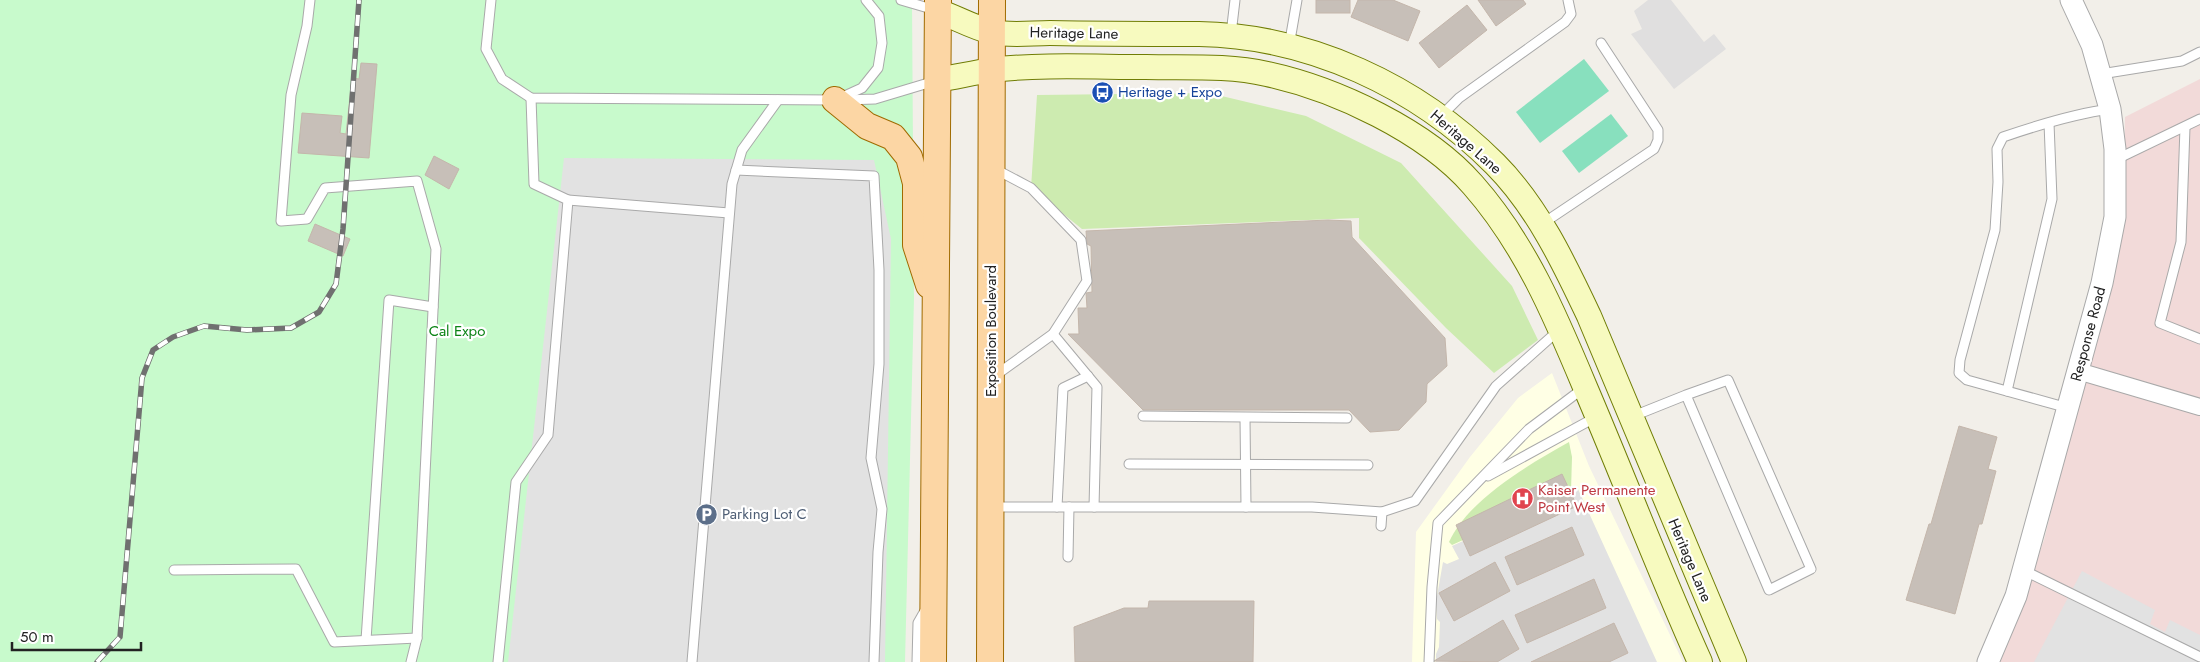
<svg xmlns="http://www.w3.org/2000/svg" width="2200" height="662" viewBox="0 0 2200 662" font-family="Jost,sans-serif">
  <rect width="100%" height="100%" fill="#f2efe9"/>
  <!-- residential -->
  <polygon fill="#e0dfdf" points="1648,0 1671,0 1704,42 1714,34 1726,49 1674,89 1631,34 1642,29 1634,11"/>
  <!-- commercial -->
  <polygon fill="#f2dad9" points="2200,79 2200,662 2000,662 2044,540 2087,366 2123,229 2125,117"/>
  <!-- education -->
  <polygon fill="#ffffe5" points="1552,373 1589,466 1683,662 1412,662 1416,532 1470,457 1518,398"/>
  <!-- grass -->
  <g fill="#cdebb0">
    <polygon points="1209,93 1306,116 1401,163 1512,286 1538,340 1494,373 1446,328 1359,238 1359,218 1082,229 1031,188 1037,95"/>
    <path d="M1569,442l3,15 -1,34 -119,54 -3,-3c20,-43 79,-77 120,-100z"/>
  </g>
  <!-- park -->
  <polygon fill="#c8facc" points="0,0 912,0 914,298 905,662 0,662"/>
  <!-- pitch -->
  <g fill="#88e0be">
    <polygon points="1584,59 1609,91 1540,143 1516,112"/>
    <polygon points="1611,114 1628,136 1579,173 1562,151"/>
  </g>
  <!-- parking -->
  <g fill="#e2e2e2">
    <polygon points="564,158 874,160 891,239 885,662 508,662"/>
    <polygon points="1578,489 1657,662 1436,662 1436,654 1439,647 1440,622 1437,619 1436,602 1443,562 1447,564 1459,559 1452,546"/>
    <polygon points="2082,571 2155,610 2150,624 2165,632 2170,620 2200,635 2200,662 2034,662"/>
  </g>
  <!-- building -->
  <g fill="#c7bfb8" stroke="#c4b6ab">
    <rect x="1316" y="0" width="34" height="13"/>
    <polygon points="1358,0 1393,0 1420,11 1408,41 1351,17"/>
    <polygon points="1478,0 1523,0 1526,4 1496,26"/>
    <polygon points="1467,5 1487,30 1439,68 1419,43"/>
    <polygon points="361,63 377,64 369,158 298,153 302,113 342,116 340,133 346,134 352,78 359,79"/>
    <polygon points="434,156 459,169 449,189 425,175"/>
    <polygon points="1328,220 1351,221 1352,237 1445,338 1447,366 1427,384 1426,402 1399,430 1370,432 1349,410 1143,410 1068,334 1079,334 1078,308 1087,308 1086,293 1092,292 1091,246 1087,244 1086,231"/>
    <polygon points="315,224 350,239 343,256 308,241"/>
    <polygon points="1959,426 1997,437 1988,469 1996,471 1982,524 1979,524 1955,614 1906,600 1929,524 1931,524"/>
    <polygon points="1562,474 1577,506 1470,556 1456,525"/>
    <polygon points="1572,527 1584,555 1517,585 1505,557"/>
    <polygon points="1495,562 1510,591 1454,621 1439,593"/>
    <polygon points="1594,579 1606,608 1527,643 1515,615"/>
    <polygon points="1149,601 1254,601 1253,662 1075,662 1074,627 1124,608 1148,608"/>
    <polygon points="1503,620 1519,649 1497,662 1434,661"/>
    <polygon points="1614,623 1628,653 1609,662 1531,662"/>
  </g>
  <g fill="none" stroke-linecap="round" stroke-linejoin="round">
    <defs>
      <g id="service">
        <polyline points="491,0 486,49 502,79 531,98 832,100"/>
        <polyline points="901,0 935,10"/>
        <polyline points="1231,34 1235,0"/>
        <polyline points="1289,46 1297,0"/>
        <polyline points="2101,74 2182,61 2200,52"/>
        <polyline points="840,98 862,88 878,68 882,43 879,16 866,0"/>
        <polyline points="845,100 875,99 935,81"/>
        <polyline points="1440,117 1459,98 1565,22 1571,14 1568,0"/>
        <polyline points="2185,127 2181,242 2160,323 2200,339"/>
        <polyline points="2117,159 2200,119"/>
        <polyline points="995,169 1031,188 1081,240 1087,281 1053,334 996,375"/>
        <polyline points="736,170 874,176 879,270 879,364 871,458 882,509 878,552 874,662"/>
        <polyline points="568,200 729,213"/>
        <polyline points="1542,224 1654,149 1658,140 1658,130 1601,43"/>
        <polyline points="1053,334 1097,387 1094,507"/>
        <polyline points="2007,391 2052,199 2049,123"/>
        <path d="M2068,408l-101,-28 -8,-7 1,-13 35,-130 3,-48 -1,-33 6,-12c35,-12 70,-23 107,-28"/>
        <polyline points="1143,416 1347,418"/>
        <polyline points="1631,417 1686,395 1769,590 1811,569 1728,380 1686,395"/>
        <polyline points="1245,418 1246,507"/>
        <polyline points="1129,464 1368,465"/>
        <polyline points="1488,476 1598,416"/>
        <polyline points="992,507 1312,507 1382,512 1415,501 1496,386 1559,330"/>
        <polyline points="1057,507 1063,388 1088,376"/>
        <polyline points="1381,526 1382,512"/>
        <polyline points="1068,557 1069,507"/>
        <polyline points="174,570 296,569 334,642 417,638 436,249 417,181 325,188 307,219 281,221 291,95 307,26 310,0"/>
        <polyline points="2023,570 2200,657"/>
        <polyline points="366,640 389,300 433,307"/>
        <polyline points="411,662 417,638"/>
        <polyline points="498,662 516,482 548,435 568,200 534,184 531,98"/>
        <polyline points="692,662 732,184 742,150 778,100"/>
        <polyline points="917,662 918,623 926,609"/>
        <polyline points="1429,662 1432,587 1438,523 1529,429 1585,387"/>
      </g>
      <polyline id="minor" points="2078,371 2200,407"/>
      <polyline id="tertiary" points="1988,662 2016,596 2102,283 2115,217 2115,149 2110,109 2092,45 2071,0"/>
      <g id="secondary">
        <path d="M938,11c17,6 36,17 54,21 18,4 40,1 58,1 50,1 99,1 149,1 111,2 218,52 296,130 42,42 69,99 94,152l145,346"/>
        <path d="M937,80c18,-3 36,-7 54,-10 51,-6 104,-3 155,-3 40,1 81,-2 121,7 69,15 159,57 206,111 52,59 82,130 112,202 39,91 74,184 115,275"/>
      </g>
      <g id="primary">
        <polyline points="835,100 867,126 893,137 909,157 916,183 916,245 929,285"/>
        <polyline points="933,662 938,0"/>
        <polyline points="990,662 992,0"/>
      </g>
    </defs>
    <!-- service casing -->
    <use href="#service" stroke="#a9a9a9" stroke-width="11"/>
    <!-- minor casing -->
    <use href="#minor" stroke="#a9a9a9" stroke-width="18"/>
    <!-- tertiary casing -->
    <use href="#tertiary" stroke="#a9a9a9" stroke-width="23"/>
    <!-- secondary casing -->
    <use href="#secondary" stroke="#707d05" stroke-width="26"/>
    <!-- primary casing -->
    <use href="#primary" stroke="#a06b00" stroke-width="28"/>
    <!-- service -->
    <use href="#service" stroke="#fff" stroke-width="9"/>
    <!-- minor -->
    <use href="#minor" stroke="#fff" stroke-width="16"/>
    <!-- tertiary -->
    <use href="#tertiary" stroke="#fff" stroke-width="21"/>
    <!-- secondary -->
    <use href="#secondary" stroke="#f7fabf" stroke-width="24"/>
    <!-- primary -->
    <use href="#primary" stroke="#fcd6a4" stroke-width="26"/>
    <defs>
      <polyline id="rail" points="97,662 120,637 142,378 153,350 173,337 204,326 247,330 291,328 319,312 336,284 343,229 359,0"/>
    </defs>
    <!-- rail casing -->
    <use href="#rail" stroke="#707070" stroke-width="5.5"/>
    <!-- rail -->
    <use href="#rail" stroke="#fff" stroke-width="4" stroke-dasharray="11" stroke-linecap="butt"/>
  </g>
  <!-- icons -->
  <defs>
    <symbol id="bus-disc" viewBox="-11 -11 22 22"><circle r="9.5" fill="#1a4fb4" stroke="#fff"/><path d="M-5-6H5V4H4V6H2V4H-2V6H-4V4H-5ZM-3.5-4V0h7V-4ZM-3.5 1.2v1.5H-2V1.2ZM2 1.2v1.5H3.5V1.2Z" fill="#fff"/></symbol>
    <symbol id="hospital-disc" viewBox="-11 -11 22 22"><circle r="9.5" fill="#e0444e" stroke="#fff"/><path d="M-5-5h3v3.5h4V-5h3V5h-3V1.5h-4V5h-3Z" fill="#fff"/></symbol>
    <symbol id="parking-disc" viewBox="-11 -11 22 22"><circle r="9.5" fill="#5c6f8a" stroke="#fff"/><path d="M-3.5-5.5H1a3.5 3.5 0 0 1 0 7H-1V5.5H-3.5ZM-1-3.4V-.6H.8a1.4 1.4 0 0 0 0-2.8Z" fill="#fff"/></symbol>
  </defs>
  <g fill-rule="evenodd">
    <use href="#bus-disc" x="1090" y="80" width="25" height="25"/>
    <use href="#hospital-disc" x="1510" y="486" width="25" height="25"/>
    <use href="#parking-disc" x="694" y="502" width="25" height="25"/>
  </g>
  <g text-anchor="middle" stroke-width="4.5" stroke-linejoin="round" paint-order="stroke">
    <!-- street labels -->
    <g font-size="15" fill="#222" stroke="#fff">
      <text transform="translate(1074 33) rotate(1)" y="5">Heritage Lane</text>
      <text transform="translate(1466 142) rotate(41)" y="5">Heritage Lane</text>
      <text transform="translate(991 331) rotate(-90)" y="5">Exposition Boulevard</text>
      <text transform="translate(2088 334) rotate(-75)" y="5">Response Road</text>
      <text transform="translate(1690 560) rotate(67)" y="5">Heritage Lane</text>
    </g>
    <!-- transit labels -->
    <g font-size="15" fill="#164399" stroke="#fff" text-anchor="start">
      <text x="1118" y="97">Heritage + Expo</text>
    </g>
    <!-- park labels -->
    <g font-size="15" fill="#0c8416" stroke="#fff">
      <text x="457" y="336">Cal Expo</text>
    </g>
    <!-- health labels -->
    <g font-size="15" fill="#be3a42" stroke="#fff" text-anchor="start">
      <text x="1538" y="495">Kaiser Permanente<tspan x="1538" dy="17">Point West</tspan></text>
    </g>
    <!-- service labels -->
    <g font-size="15" fill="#4e5e75" stroke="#fff" text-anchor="start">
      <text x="722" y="519">Parking Lot C</text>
    </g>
  </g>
  <!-- scale -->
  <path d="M12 642v8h129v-8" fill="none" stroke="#222222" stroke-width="2.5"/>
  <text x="20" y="642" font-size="15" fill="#222222" stroke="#ffffff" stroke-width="4" paint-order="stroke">50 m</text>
</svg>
